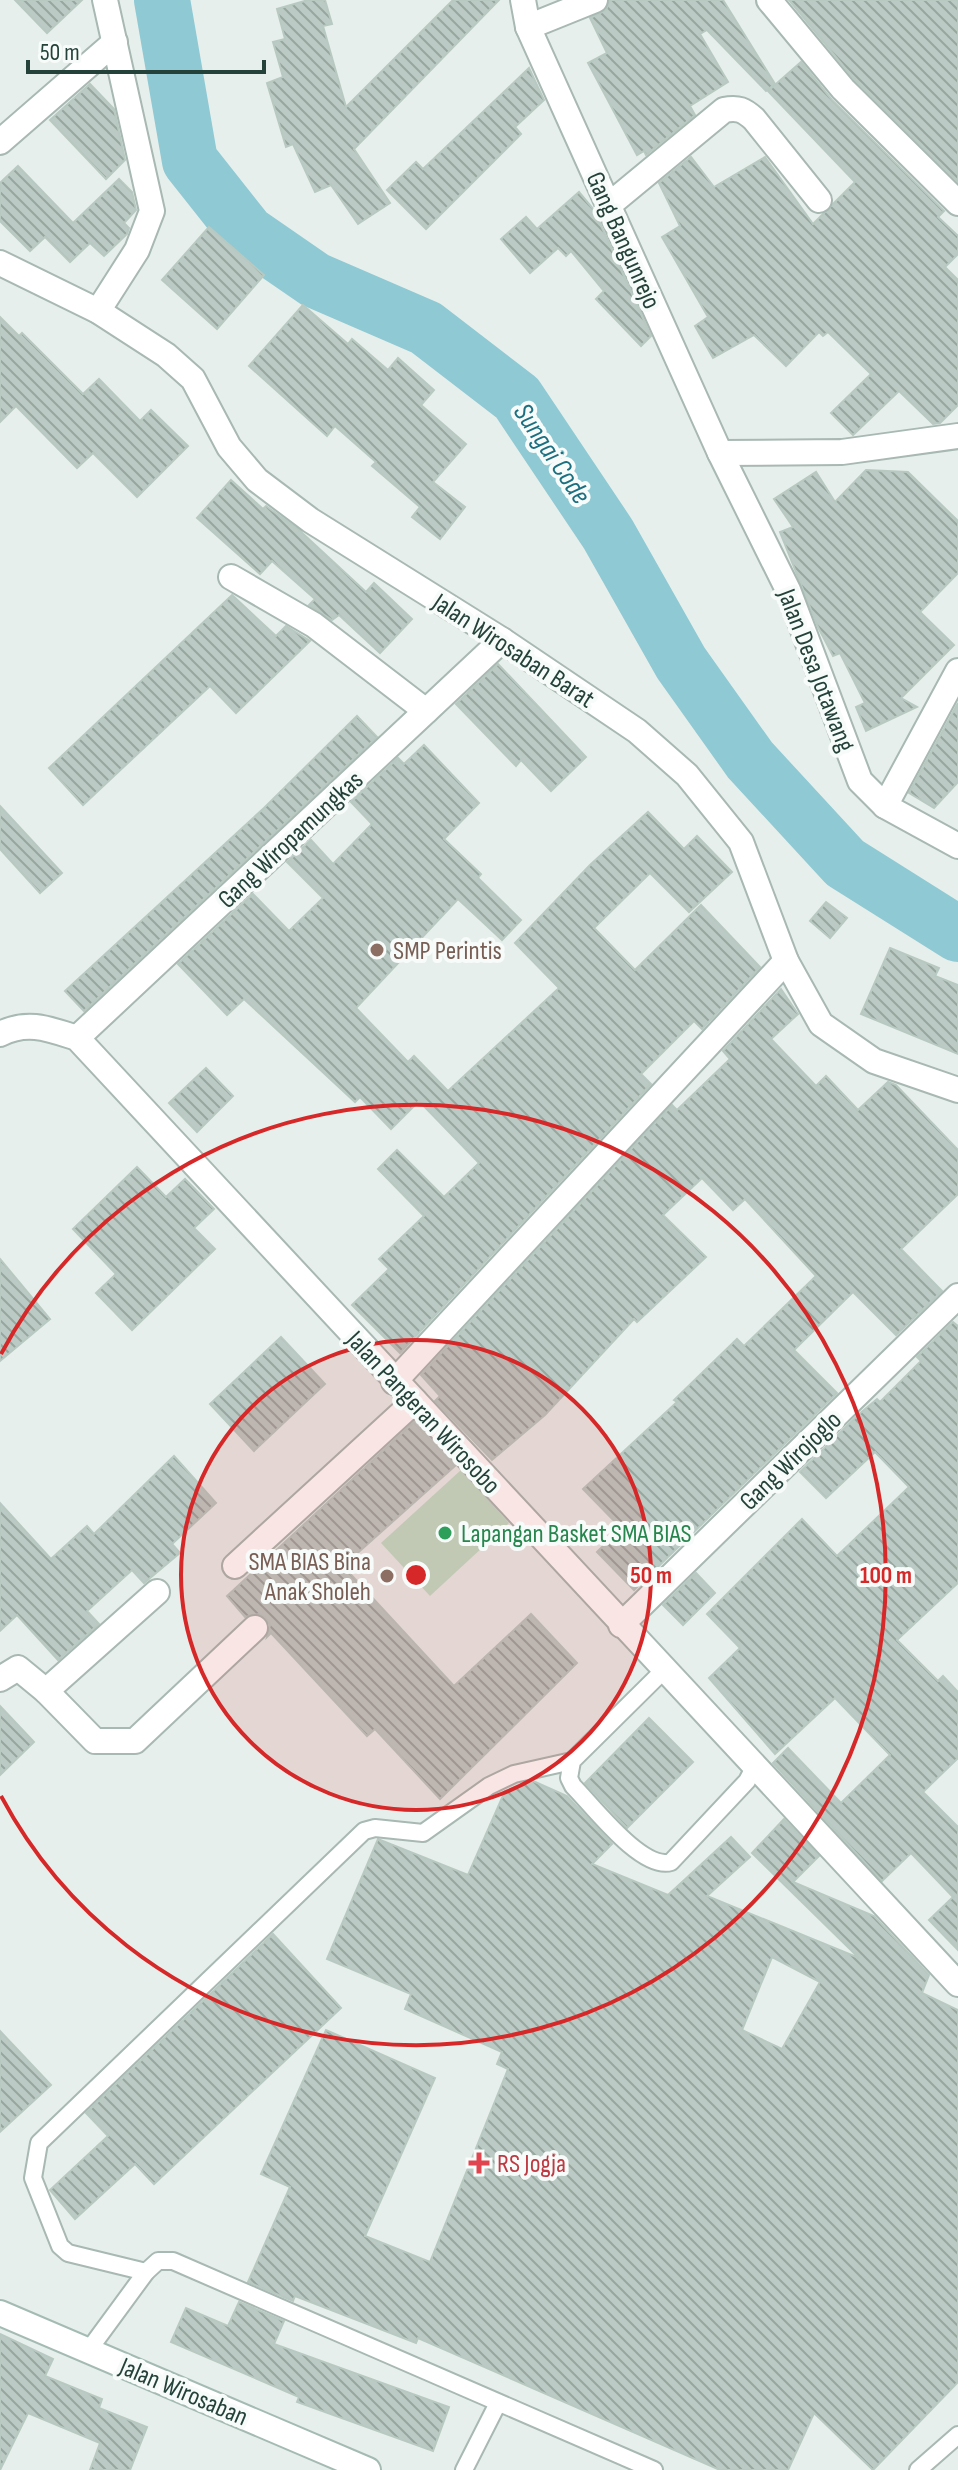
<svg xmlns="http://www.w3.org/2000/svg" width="958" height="2470" viewBox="0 0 958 2470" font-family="'Sofia Sans Condensed',sans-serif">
  <defs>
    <pattern id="building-back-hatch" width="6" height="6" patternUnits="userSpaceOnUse" patternTransform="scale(2)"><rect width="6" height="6" fill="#bbcac4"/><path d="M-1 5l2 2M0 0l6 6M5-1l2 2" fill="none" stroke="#98a6a0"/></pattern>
  </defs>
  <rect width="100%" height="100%" fill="#e6efeb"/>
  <!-- pitch -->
  <polygon fill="#bfe0c8" points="461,1470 509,1523 430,1596 381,1543"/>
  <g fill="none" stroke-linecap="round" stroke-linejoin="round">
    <!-- river -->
    <polyline stroke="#8ec9d4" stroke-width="56" points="162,0 190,161 247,233 315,280 426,328 517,398 608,534 681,663 750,760 845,863 958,934"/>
  </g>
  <!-- building -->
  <g fill="url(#building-back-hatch)" stroke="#b8c9c2" stroke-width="2" fill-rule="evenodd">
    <polygon points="15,0 82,0 47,33"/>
    <polygon points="308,0 325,0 332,24 323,26 346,107 453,0 499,0 354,149 390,203 358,224 331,185 315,192 293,144 286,147 267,83 283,77 273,42 285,39 277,9"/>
    <polygon points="610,0 723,0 775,84 766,91 707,30 700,34 728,82 690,106 695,115 646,155 644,151 637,155 588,63 607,53 590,18 606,10"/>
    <polygon points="789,0 958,0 958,182 854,79"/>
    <polygon points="801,62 832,100 944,211 938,217 958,236 958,254 945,267 958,280 958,405 940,423 933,424 899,391 853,435 831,413 871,374 828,332 823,336 819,332 786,366 754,335 713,358 695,326 708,317 662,237 680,226 659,183 691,157 714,187 765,157 813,224 855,182 768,91"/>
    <polygon points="529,68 544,100 515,127 521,134 426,229 387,190 416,162 423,169"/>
    <polygon points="90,84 114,109 125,160 106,179 50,120"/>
    <polygon points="18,166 73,223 119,179 132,192 136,210 124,223 129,228 127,234 104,256 90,243 70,262 45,237 30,251 0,221 0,183"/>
    <polygon points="579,192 594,210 651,336 641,346 596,299 604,291 571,251 566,256 558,248 530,273 501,239 526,217 537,229"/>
    <polygon points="209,227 264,275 217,329 162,280"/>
    <polygon points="303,305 348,344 352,339 388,370 398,358 434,390 421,405 466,444 433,482 465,507 440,539 412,517 420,507 372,466 376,462 335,426 327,436 249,366"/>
    <polygon points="0,317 19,336 22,333 83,394 99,379 140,421 151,410 188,446 137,497 93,453 77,468 16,406 0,422"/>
    <polygon points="866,470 908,472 958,521 958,573 920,612 954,645 901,698 917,707 866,731 856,707 865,703 840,653 833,656 818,627 780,532 793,527 774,499 816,472 835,502"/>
    <polygon points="231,480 263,509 266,506 299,530 366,592 374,583 412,619 380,653 339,615 332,620 309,605 315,599 272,561 260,574 197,518"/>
    <polygon points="232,595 276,636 286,626 310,641 236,713 210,686 83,805 49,768"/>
    <polygon points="498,664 586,757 551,791 521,760 516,766 456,704"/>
    <polygon points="958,703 958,782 934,808 909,793"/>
    <polygon points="357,716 377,737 84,1011 65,991 264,808"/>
    <polygon points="424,745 479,803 444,839 481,874 478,878 521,920 502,940 458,899 356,1008 408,1062 414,1056 448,1091 559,988 515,943 590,865 648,812 684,849 697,836 732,872 689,912 650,873 594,928 635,970 701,905 760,967 702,1029 694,1021 641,1074 651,1084 400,1353 352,1305 389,1269 379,1259 424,1216 378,1169 397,1150 444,1197 479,1163 419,1101 391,1129 360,1097 355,1102 244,999 227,1015 178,964 253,894 289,931 323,898 287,862 311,840 333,864 372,824 351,802 398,758 404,764"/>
    <polygon points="0,806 62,873 40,893 0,849"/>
    <polygon points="826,902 847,918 830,938 810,921"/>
    <polygon points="890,948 939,968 935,976 958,985 958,1054 861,1014"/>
    <polygon points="781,989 798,1014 771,1039 816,1086 826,1076 858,1110 888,1082 896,1085 958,1150 958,1194 901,1249 942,1291 896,1335 853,1292 794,1350 837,1393 634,1590 597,1552 621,1528 583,1489 677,1402 674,1400 737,1339 744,1346 816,1276 745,1199 733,1210 702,1178 663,1215 706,1257 637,1322 634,1319 545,1415 492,1460 435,1401 440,1396 421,1375 672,1105 677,1110 730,1059 723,1051"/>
    <polygon points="206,1068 233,1096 197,1132 169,1103"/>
    <polygon points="137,1167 166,1197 185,1179 214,1209 194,1228 215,1249 132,1330 96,1293 116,1274 73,1229"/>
    <polygon points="0,1259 50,1319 0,1361"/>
    <polygon points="953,1322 958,1326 958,1583 897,1640 938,1681 943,1676 958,1692 958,1758 923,1792 958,1827 958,1950 929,1920 953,1897 911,1853 882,1881 773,1763 788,1748 841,1803 890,1755 835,1698 775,1754 709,1678 740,1648 707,1614 802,1519 837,1556 909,1487 875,1452 826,1498 800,1472 858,1415 877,1399 880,1402 921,1361 917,1357"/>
    <polygon points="281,1337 325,1384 254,1451 210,1404"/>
    <polygon points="414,1422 455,1466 343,1566 454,1686 531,1614 577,1663 440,1799 375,1729 367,1736 271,1633 267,1637 270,1625 265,1617 259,1614 245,1617 227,1596"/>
    <polygon points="174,1456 216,1503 172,1544 180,1553 144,1583 132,1570 87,1611 99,1624 58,1660 17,1615 0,1631 0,1503 51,1559 87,1526 94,1534"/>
    <polygon points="696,1573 715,1593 683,1625 663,1605"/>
    <polygon points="0,1706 34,1742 0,1775"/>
    <polygon points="649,1718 693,1762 627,1828 585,1783"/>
    <path d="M533,1781l34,15 45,48 -20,20 76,31 63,-58 19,20 -43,39 152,62 -107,-105 32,-34 35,37 -26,26 81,34 55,59 -7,18 36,17v372l-85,88 -59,-57 -26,57h-68l-302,-132 -2,5 -121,-47 -2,5 -45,-19 42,-95 -29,-13 65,-144 109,48 -70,158 65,26 78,-193 -11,-5 5,-12 -97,-43 6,-15 -84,-35 51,-120 90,36 37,-84zM772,1957l48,25 -38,67 -40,-19z"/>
    <polygon points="273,1934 341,2008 154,2184 135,2164 75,2219 50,2190 108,2136 86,2113"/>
    <polygon points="0,2031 51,2085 0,2132"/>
    <polygon points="239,2302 284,2321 274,2344 449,2407 433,2451 297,2402 299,2397 171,2342 186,2308 228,2326"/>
    <polygon points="0,2334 53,2359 45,2376 102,2399 99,2408 147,2427 130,2470 90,2470 100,2443 28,2413 0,2470"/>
  </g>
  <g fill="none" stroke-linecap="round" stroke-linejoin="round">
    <defs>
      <g id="service">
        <path d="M663,1671l-91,90 -3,17 4,8c20,20 69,85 98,76l76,-81 8,-15"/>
        <polyline points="146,2272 68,2253 60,2246 33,2178 39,2143 364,1831 375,1828 423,1833 489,1786 514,1774 572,1761"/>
        <polyline points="88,2351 146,2272 158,2261 173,2261 654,2470"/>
        <polyline points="464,2470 498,2403"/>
        <polyline points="918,2470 958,2435"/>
      </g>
      <g id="minor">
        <polyline points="523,0 528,27 720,453 788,590 860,781 885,806 958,846"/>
        <polyline points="769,0 843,89 958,203"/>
        <polyline points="528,27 595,0"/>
        <polyline points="0,142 115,42"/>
        <path d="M609,205l115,-95c14,-3 20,0 30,9l65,81"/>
        <polyline points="0,263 98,311 166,355 193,379 229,447 257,480 310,520 502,640 637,731 687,775 741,842 786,961 821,1024 874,1061 958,1090"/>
        <polyline points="98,311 137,250 152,211 105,0"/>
        <polyline points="720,453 842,452 958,436"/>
        <polyline points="231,577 314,625 426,711"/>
        <polyline points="885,806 958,671"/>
        <path d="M0,1034c28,-14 49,-5 77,4l881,946"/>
        <polyline points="77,1038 502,640"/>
        <polyline points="394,1382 786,961"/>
        <polyline points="235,1566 415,1401"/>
        <polyline points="621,1625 958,1296"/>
        <polyline points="0,1679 18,1668 46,1691 95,1741 135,1741 255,1628"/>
        <polyline points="46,1691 157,1592"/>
      </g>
      <polyline id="secondary" points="0,2313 368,2470"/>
    </defs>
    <!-- service casing -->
    <use href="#service" stroke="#a8b8b2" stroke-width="20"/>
    <!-- minor casing -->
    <use href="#minor" stroke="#a8b8b2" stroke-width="28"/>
    <!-- secondary casing -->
    <use href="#secondary" stroke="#a4bbb3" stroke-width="28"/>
    <!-- service -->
    <use href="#service" stroke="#fff" stroke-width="16"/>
    <!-- minor -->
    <use href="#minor" stroke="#fff" stroke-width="24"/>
    <!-- secondary -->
    <use href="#secondary" stroke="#fff" stroke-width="24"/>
  </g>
  <!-- distance rings -->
  <circle cx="416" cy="1575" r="235" fill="#d62828" fill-opacity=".12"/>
  <g fill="none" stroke="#d62828" stroke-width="4">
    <circle cx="416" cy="1575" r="235"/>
    <path d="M1 1354A470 470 0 1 1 1 1796"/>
  </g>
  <!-- markers -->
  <g fill="#8d6e63" stroke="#f7fbf9" stroke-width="3">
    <circle cx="377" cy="950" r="8"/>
    <circle cx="387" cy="1576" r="8"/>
  </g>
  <circle fill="#2e9e5b" stroke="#f7fbf9" stroke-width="3" cx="445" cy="1533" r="8"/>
  <path fill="#e0444e" stroke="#f7fbf9" stroke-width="3" d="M475 2151h8v8h8v8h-8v8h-8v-8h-8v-8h8z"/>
  <g text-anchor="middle" stroke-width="8" stroke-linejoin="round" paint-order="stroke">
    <!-- street labels -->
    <g font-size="26" fill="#24423a" stroke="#f7fbf9">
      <text transform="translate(624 240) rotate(66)" y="9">Gang Bangunrejo</text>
      <text transform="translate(514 650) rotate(33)" y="9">Jalan Wirosaban Barat</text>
      <text transform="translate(817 670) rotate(69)" y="9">Jalan Desa Jotawang</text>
      <text transform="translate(290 839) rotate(-43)" y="9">Gang Wiropamungkas</text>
      <text transform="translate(424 1412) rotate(47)" y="9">Jalan Pangeran Wirosobo</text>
      <text transform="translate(790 1460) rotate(-44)" y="9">Gang Wirojoglo</text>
      <text transform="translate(184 2391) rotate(23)" y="9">Jalan Wirosaban</text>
    </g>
    <!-- education labels -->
    <g font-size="26" fill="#785e54" stroke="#f7fbf9" text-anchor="start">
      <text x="393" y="959">SMP Perintis</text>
      <text x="371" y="1570" text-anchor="end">SMA BIAS Bina<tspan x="371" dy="30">Anak Sholeh</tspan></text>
    </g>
    <!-- leisure labels -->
    <g font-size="26" fill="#27864d" stroke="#f7fbf9" text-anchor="start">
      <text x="461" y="1542">Lapangan Basket SMA BIAS</text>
    </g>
    <!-- health labels -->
    <g font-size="26" fill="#be3a42" stroke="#f7fbf9" text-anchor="start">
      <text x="497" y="2172">RS Jogja</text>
    </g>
    <!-- water labels -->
    <g font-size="28" font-style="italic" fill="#1c6f80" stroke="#f7fbf9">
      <text transform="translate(553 453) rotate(56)" y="10">Sungai Code</text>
    </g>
  </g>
  <circle cx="416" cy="1575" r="12" fill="#d62828" stroke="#f7fbf9" stroke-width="4"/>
  <g font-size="24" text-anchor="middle" font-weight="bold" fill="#d62828" stroke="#f7fbf9" stroke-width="8" stroke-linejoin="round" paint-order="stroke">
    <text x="651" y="1583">50 m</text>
    <text x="886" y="1583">100 m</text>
  </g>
  <!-- scale -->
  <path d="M28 60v12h236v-12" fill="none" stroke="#24423a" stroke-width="4"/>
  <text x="40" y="60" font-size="24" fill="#24423a" stroke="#f7fbf9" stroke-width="6" paint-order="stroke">50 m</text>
</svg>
